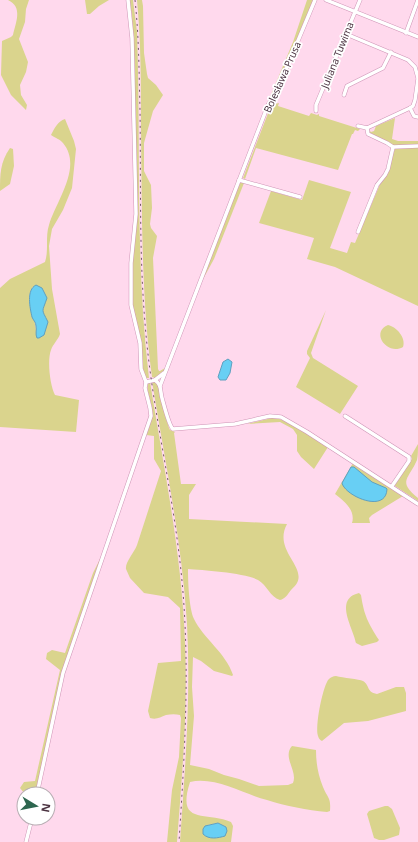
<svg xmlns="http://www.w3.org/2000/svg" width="418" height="842" viewBox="0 0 418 842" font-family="'Noto Sans',sans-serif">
  <rect width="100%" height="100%" fill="#ffd9ed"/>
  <!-- green -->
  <g fill="#dad48d" fill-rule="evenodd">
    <path d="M8,0h21l-3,9 -1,13 -6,17 9,23 -2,10 -6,13 1,10 6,10 -1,5 -15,-15 -10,-20 1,-34 9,-4 2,-2c3,-13 10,-28 -5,-35z"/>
    <polygon points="85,0 109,0 99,6 90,14 87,14"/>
    <path d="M129,0h4l4,32c4,115 -2,231 12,346h-3l-4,-10v-20l-9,-36 -1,-47 3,-28 -2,-186 -1,-36z"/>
    <path d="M137,0h5l1,6 1,47 3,21 1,4 8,7 7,10 -10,16 -9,32v28l7,14 1,23 -2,16 1,4 6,8 -4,22 5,111 1,2h1l5,-3 -1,3 -9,7 -3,-1c-11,-82 -10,-167 -11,-250 0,-43 0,-85 -4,-127z"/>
    <polygon points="307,0 313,0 275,91 268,102 293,42"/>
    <polygon points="272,103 275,104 279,103 278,106 309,116 311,113 317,115 319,114 319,116 360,129 358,131 355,130 353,134 352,134 338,170 256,148 245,179 243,178"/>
    <polygon points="395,118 392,139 398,141 418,141 418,145 392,145 370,133 369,130 371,132 374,131 376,126"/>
    <path d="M65,119l9,22 2,8 -4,39 -9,22 -11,19 -3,17 3,43 8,45c-2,6 -7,10 -9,16 -4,10 -1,36 4,45l24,5 -3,32 -76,-5v-139l10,-9 35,-17c4,-12 0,-25 4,-37 7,-24 34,-58 14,-82 -3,-4 -8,-5 -12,-8 3,-6 7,-14 14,-16zM33,287l12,16c-4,7 -3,11 2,17l-11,13c1,-15 -13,-32 -3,-46z"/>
    <polygon points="418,147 418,306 335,267 307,259 314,238 259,223 271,191 302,200 309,180 351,192 330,248 347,253 351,242 355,243 395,149"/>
    <path d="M10,148l3,1 1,17 -4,18 -10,7c0,-16 0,-29 10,-43z"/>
    <polygon points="240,183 244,183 214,259 202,281"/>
    <polygon points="326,310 311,353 313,358 358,386 340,414 296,387 310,358 307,354 307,351"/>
    <path d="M388,325c9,2 18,13 15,22 -16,9 -33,-15 -15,-22z"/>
    <path d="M152,381l4,1 3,5 2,13 8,28 1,2 5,2 -1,1 7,51h15l-7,11v24l98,5c-14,26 19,42 10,59 -1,2 -4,5 -6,7 -3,4 -6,9 -11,10 -10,-3 -13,-15 -22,-20 -12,-7 -56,-10 -70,-11 0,12 1,39 6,50 9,19 32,34 39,56l-1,1 -18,-5 -13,-10 -8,-4 -1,30 2,29 -4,49 19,4 15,6 15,4 20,7 29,-1 5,-2c5,-12 -11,-26 -1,-37l24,4c0,13 2,25 7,37 5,12 8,10 7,24l-3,1c-20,-2 -41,-6 -60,-12 -24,-6 -52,-24 -77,-18 -14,44 16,29 41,40l2,4 -2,16h-51c5,-73 11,-145 7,-218 -5,-82 -22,-162 -35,-243zM218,823l8,4 1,4 -23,-4 4,-2z"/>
    <path d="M150,382c14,87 32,173 35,261 3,66 -3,133 -8,199h-10l5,-52 7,-33 2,-39 -1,-3c-4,-1 -9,-1 -14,0 -6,2 -9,5 -16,3l-2,-7 10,-48 23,-2 -1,-53 -12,-11 -24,-4 -14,-15 -4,-9c-1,-7 8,-16 11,-24l24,-74 -7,-12v-23l-8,-1c3,-8 7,-18 6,-26 -1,-9 -6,-17 -4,-26z"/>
    <path d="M272,418c19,1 40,19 56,29l-14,22 -13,-12 -4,-6v-16l-4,-6 -13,-7 -33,2z"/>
    <path d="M418,444c0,5 0,12 -1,16 -8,19 -20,21 1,38v3l-23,-15v-1l17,-26 -1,-3z"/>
    <path d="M353,463l50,33 -31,19 -3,3 1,5h-18c4,-13 -9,-23 -17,-29z"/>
    <polygon points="101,557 62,673 36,794 25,794 20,788 24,782 35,781 60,670 46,659 47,653 52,650 65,653 93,573"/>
    <path d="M359,593l2,2c3,20 7,28 18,45l-2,2 -15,4 -6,-3c-2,-14 -23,-44 3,-50z"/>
    <path d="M336,676c7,2 23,3 27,5 7,4 3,11 14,13l19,-7h8l2,6v18l-38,10 -24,2 -22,18c-2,-1 -3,-2 -4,-5 -3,-10 4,-46 10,-56 3,-3 5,-4 8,-4z"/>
    <polygon points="385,806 388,806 392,809 400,828 399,835 384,840 379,840 374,838 367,814 369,811"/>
  </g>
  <!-- water -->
  <g fill="#68cff4" stroke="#60a0bf">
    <path d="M36,285l6,3 5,10c-5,15 -6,10 1,24l-4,13 -5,3h-2c-2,-4 0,-8 -1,-12 0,-4 -3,-6 -4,-9 -2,-9 -6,-27 4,-32z"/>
    <polygon points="228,359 232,362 230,373 226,380 220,380 218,377 223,362"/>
    <path d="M351,467h3l18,15 14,6 1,1c-1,25 -42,7 -45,-6z"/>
    <path d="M218,823l8,4 1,4 -2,5c-7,2 -16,4 -22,-2v-5l2,-3z"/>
  </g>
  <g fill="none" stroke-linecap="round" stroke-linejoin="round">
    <defs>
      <g id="street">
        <polyline points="326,0 418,37"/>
        <polyline points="406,33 418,0"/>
        <polyline points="346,34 408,60 415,67 418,78"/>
        <polyline points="344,95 347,86 383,68 391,52"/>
        <polyline points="410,108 414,116 418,117"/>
        <polyline points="316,111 316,105 360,0"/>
        <polyline points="358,126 367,128 410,108 413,106 415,100 418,79"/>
        <polyline points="367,128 368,134 387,143 393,147 418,146"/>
        <polyline points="239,180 300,197"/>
        <polyline points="358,232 377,185 385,175 388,169 393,147"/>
        <path d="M155,380c7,5 5,11 7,18 2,7 7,28 11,31l62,-5 35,-8 11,1 26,15 111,72"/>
        <polyline points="146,382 155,380 164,373"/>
        <polyline points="160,386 268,105 277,91 315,0"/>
        <polyline points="345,416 409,457 409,461 392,486"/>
        <polyline points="37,794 63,673 151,416 150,408 145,388 146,382 141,369 140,343 131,305 131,263 136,214 132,38 128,0"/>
        <polyline points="26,842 32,818"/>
      </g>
    </defs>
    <!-- street casing -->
    <use href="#street" stroke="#cf94b6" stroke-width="4.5"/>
    <!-- street -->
    <use href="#street" stroke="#fff" stroke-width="3.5"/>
    <!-- rail -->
    <path stroke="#755a6a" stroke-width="1" stroke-dasharray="2 4" stroke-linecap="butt" d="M135,0c4,37 4,73 5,110 1,71 -1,142 5,213 6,80 26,159 35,239 11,94 5,186 -1,280"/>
  </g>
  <g text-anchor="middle" stroke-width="3.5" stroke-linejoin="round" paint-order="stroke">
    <!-- street labels -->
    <g font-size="10" fill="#4c3442" stroke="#fff">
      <text transform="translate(337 55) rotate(-68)" y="4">Juliana Tuwima</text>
      <text transform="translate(282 77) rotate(-66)" y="4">Bolesława Prusa</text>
    </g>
  </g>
  <!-- north arrow -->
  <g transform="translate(36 806) rotate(100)"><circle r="19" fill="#ffffff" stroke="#b7aeb3"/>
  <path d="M0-3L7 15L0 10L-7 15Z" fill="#2d664f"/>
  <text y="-6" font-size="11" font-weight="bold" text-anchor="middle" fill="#4c3442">N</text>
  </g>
</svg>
